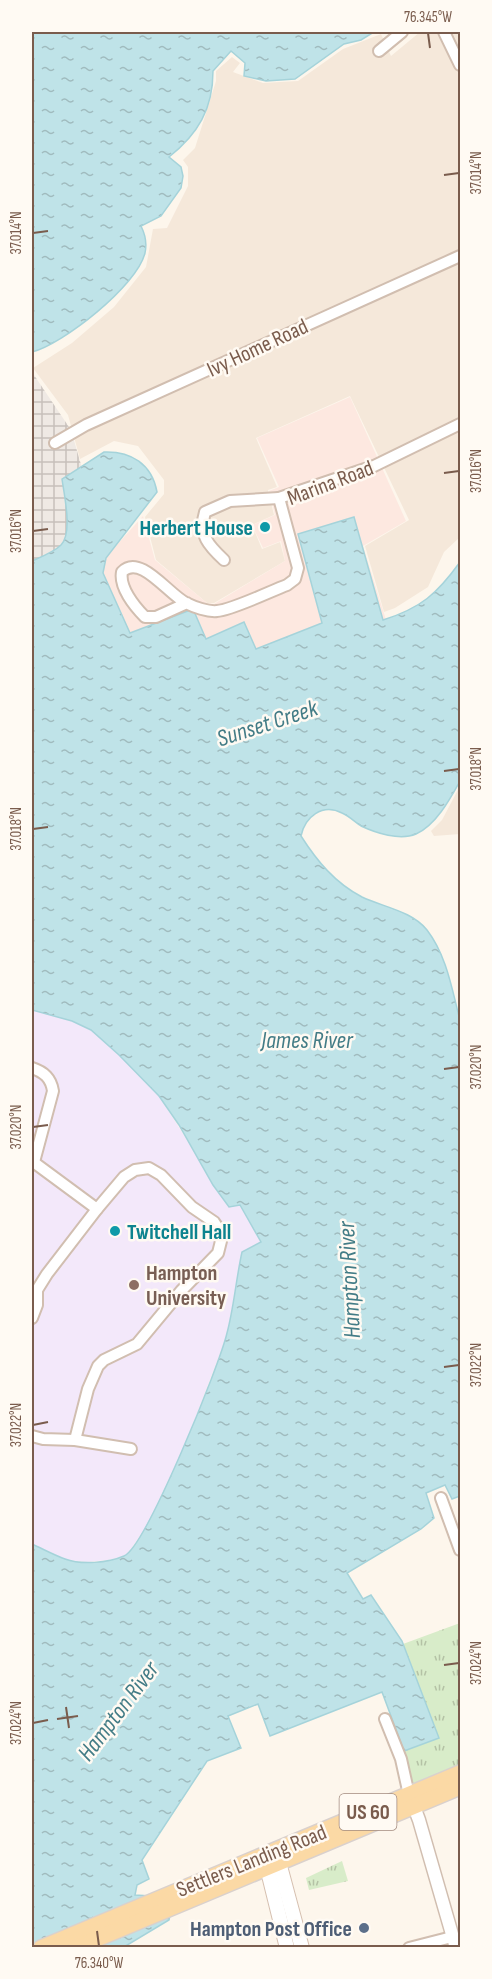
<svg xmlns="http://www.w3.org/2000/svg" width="492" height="1979" viewBox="0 0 492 1979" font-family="'Sofia Sans Condensed',sans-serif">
  <defs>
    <pattern id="industrial-grid" width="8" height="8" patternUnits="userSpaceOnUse" patternTransform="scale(1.5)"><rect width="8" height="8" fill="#efe9e4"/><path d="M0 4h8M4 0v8" fill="none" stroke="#c7c0bb"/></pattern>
    <pattern id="grass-tufts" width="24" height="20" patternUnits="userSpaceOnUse" patternTransform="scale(1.5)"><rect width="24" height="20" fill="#d8ecc9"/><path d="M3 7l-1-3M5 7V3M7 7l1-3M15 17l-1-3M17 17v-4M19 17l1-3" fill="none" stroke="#b4c2a5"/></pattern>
    <pattern id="water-ripples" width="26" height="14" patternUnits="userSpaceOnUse" patternTransform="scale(1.5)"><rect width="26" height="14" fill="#bfe3e8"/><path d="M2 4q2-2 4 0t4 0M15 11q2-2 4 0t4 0" fill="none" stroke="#a0bbbe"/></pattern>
  </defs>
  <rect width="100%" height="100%" fill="#fdf6ec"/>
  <!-- residential -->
  <g fill="#f5e8da">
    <polygon points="420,32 460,32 460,537 444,552 428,587 395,608 384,612 365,546 409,520 350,396 256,438 277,487 268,490 274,515 252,525 262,549 280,542 285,561 214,603 207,603 156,560 145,517 164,494 164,480 138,446 114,441 80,459 68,415 33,368 72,343 114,307 146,267 153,229 167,228 188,186 188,167 183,160 195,148 216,81 216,71 232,57 240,63 233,72 263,83 298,81 343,49 381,34 391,56"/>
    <polygon points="460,786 460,834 434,836 431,831 442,820"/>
  </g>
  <!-- commercial -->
  <polygon fill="#fde8e0" points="350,397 406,521 363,546 386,620 83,846 32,587 114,548 143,516 155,560 207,603 214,604 285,561 281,541 263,548 252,525 275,515 269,491 279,487 257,438"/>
  <!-- industrial -->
  <polygon fill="url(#industrial-grid)" points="32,372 71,430 84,475 70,557 32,570"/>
  <!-- education -->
  <polygon fill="#f3e8fa" points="32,1010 72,1021 91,1030 119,1055 159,1096 196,1154 240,1205 261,1242 242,1252 227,1335 187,1440 147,1526 126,1556 108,1560 87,1562 67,1560 32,1544"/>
  <!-- grass -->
  <g fill="url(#grass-tufts)">
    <polygon points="460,1623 460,1764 421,1781 420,1785 414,1785 412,1783 404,1751 438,1738 403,1644"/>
    <polygon points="342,1861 348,1881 309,1890 306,1878"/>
  </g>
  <!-- water -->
  <g fill="url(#water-ripples)" stroke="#a5d3da" stroke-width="1.5">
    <path d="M32,32h342l-13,8 -17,4 -49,35 -29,2 -22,-5 1,-13 -14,-12 -18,20c0,38 -15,63 -44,86l12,10 2,9 -2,12 -20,28 -20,10c4,8 6,18 4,27 -8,33 -82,91 -113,99z"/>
    <path d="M104,452c27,-1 48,12 53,40l-51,66 -3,15 27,60 63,-24 13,30 38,-17 12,27 66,-26 -24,-89 56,-17 29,103c38,-12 54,-26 77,-58v219c-10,18 -24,44 -44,53 -16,7 -40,-1 -55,-8 -6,-4 -12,-10 -19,-13 -20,-10 -37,4 -41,23 16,25 34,47 61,61 21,10 50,14 65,33 20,26 25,60 33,90v476l-8,3 -7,-14 -19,8 8,25 -13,11 -74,44 16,26 8,-4 31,46 37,97 -35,13 -22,-59 -112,44 -12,-32 -30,12 13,32 -34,13 -65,99 7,19 -12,6 -2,10 16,1 20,15 -2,9 -45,27h-92v-403c11,5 22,11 33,15 16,6 43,4 59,-3 22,-9 96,-192 103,-223 7,-26 9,-54 15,-81l19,-10 -21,-37 -11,2 -16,-22 -34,-60 -20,-29 -40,-41 -28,-25 -19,-9 -40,-11v-449c9,-4 22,-9 29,-16 12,-12 3,-51 1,-66z"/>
  </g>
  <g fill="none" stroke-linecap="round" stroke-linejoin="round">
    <defs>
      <g id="minor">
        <polyline points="444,32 460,65"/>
        <polyline points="379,51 402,32"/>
        <polyline points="55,443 86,425 460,256"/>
        <path d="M224,560c-15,-14 -26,-25 -19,-48l25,-11 49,-3"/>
        <path d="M187,603l-31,14h-11c-11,-11 -26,-30 -23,-45 18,-19 46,22 64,31 8,4 22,9 31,8 15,-1 54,-20 70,-26l8,-6 3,-11 -19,-70 95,-32 86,-42"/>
        <path d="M32,1068c12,4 19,10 21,23l-19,71"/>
        <polyline points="32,1161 97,1209"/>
        <polyline points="32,1318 37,1305 37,1290 47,1274 97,1209 124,1177 135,1170 149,1168 161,1175 192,1207 214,1222 220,1231 221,1241 218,1253 181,1291 137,1344 104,1360 98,1366 88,1389 75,1440"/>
        <polyline points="32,1436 43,1439 75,1440 131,1449"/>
        <polyline points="441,1498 460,1550"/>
        <polyline points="385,1719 401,1759 409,1795"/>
        <polyline points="409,1948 452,1937"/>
      </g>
      <polyline id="tertiary" points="411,1799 419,1820 456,1948"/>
      <g id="secondary">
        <polyline points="277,1855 302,1948"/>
        <polyline points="265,1859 287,1948"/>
      </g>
      <g id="primary">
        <polyline points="41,1948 460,1773"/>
        <polyline points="75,1948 460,1787"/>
      </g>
    </defs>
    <!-- minor casing -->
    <use href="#minor" stroke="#d1beb0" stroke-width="14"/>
    <!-- tertiary casing -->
    <use href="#tertiary" stroke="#d1beb0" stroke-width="15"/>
    <!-- secondary casing -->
    <use href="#secondary" stroke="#d6c0b0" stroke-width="16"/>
    <!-- primary casing -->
    <use href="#primary" stroke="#dad1cd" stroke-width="18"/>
    <!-- minor -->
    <use href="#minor" stroke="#fff" stroke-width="10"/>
    <!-- tertiary -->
    <use href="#tertiary" stroke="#fff" stroke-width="12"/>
    <!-- secondary -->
    <use href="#secondary" stroke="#fff" stroke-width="14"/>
    <!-- primary -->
    <use href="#primary" stroke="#fbd9a5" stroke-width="15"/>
  </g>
  <!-- ticks -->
  <path fill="none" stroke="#7a5c4d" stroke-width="2" d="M428,33l2,15M444,175l15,-2M33,233l15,-2M444,473l15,-2M33,531l15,-2M444,771l15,-2M33,829l15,-2M444,1069l15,-2M33,1127l15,-2M444,1367l15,-2M33,1425l15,-3M444,1665l15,-2M66,1707l3,21M57,1719l21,-3M33,1723l15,-3M97,1931l2,15"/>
  <!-- markers -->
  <g fill="#0f9aa8" stroke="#fffaf3" stroke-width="2">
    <circle cx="265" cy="527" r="6"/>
    <circle cx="115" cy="1231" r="6"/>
  </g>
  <circle fill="#8d6e63" stroke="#fffaf3" stroke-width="2" cx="134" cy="1285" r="6"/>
  <circle fill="#5c6f8a" stroke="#fffaf3" stroke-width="2" cx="364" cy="1928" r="6"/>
  <g text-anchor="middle" stroke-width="5" stroke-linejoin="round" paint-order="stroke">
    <!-- shield labels -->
    <rect fill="#fffaf3" stroke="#a28b7f" stroke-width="1.5" x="339.5" y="1794" width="57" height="36" rx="4.5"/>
    <g font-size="21" font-weight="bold" fill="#7a5c4d">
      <text x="368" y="1819">US 60</text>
    </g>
    <!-- street labels -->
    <g font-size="22" fill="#7a5c4d" stroke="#fffaf3">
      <text transform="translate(257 347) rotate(-25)" y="8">Ivy Home Road</text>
      <text transform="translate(330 482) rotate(-21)" y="8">Marina Road</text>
      <text transform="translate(251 1860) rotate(-22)" y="8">Settlers Landing Road</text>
    </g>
    <!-- culture labels -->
    <g font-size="22" font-weight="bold" fill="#0d838f" stroke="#fffaf3" text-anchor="end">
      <text x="253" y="535">Herbert House</text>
      <text x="127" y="1239" text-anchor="start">Twitchell Hall</text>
    </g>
    <!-- education labels -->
    <g font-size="22" font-weight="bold" fill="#785e54" stroke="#fffaf3" text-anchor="start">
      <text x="146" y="1280">Hampton<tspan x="146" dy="25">University</tspan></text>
    </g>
    <!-- service labels -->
    <g font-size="22" font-weight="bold" fill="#4e5e75" stroke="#fffaf3" text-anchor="end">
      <text x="352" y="1936">Hampton Post Office</text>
    </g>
    <!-- water labels -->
    <g font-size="24" font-style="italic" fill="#437c86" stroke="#fffaf3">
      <text transform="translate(267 723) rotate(-18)" y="8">Sunset Creek</text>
      <text x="307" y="1048">James River</text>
      <text transform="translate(349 1280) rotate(-93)" y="8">Hampton River</text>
      <text transform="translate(118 1711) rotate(-53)" y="8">Hampton River</text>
    </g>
  </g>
  <!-- border -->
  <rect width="492" height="1979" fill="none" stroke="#fffaf3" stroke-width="66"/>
  <rect x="33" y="33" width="426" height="1913" fill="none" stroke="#7a5c4d" stroke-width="2"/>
  <g font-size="15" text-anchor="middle" fill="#7a5c4d">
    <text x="428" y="22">76.345°W</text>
    <text transform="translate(476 173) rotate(-90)" y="5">37.014°N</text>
    <text transform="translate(16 233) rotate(-90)" y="5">37.014°N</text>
    <text transform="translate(476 471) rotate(-90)" y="5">37.016°N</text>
    <text transform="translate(16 531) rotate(-90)" y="5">37.016°N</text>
    <text transform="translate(476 769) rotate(-90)" y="5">37.018°N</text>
    <text transform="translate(16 829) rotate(-90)" y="5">37.018°N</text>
    <text transform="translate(476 1067) rotate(-90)" y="5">37.020°N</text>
    <text transform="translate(16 1127) rotate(-90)" y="5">37.020°N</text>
    <text transform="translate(476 1365) rotate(-90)" y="5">37.022°N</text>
    <text transform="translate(16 1425) rotate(-90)" y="5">37.022°N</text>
    <text transform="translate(476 1663) rotate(-90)" y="5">37.024°N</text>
    <text transform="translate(16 1723) rotate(-90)" y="5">37.024°N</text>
    <text x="99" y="1968">76.340°W</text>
  </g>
</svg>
